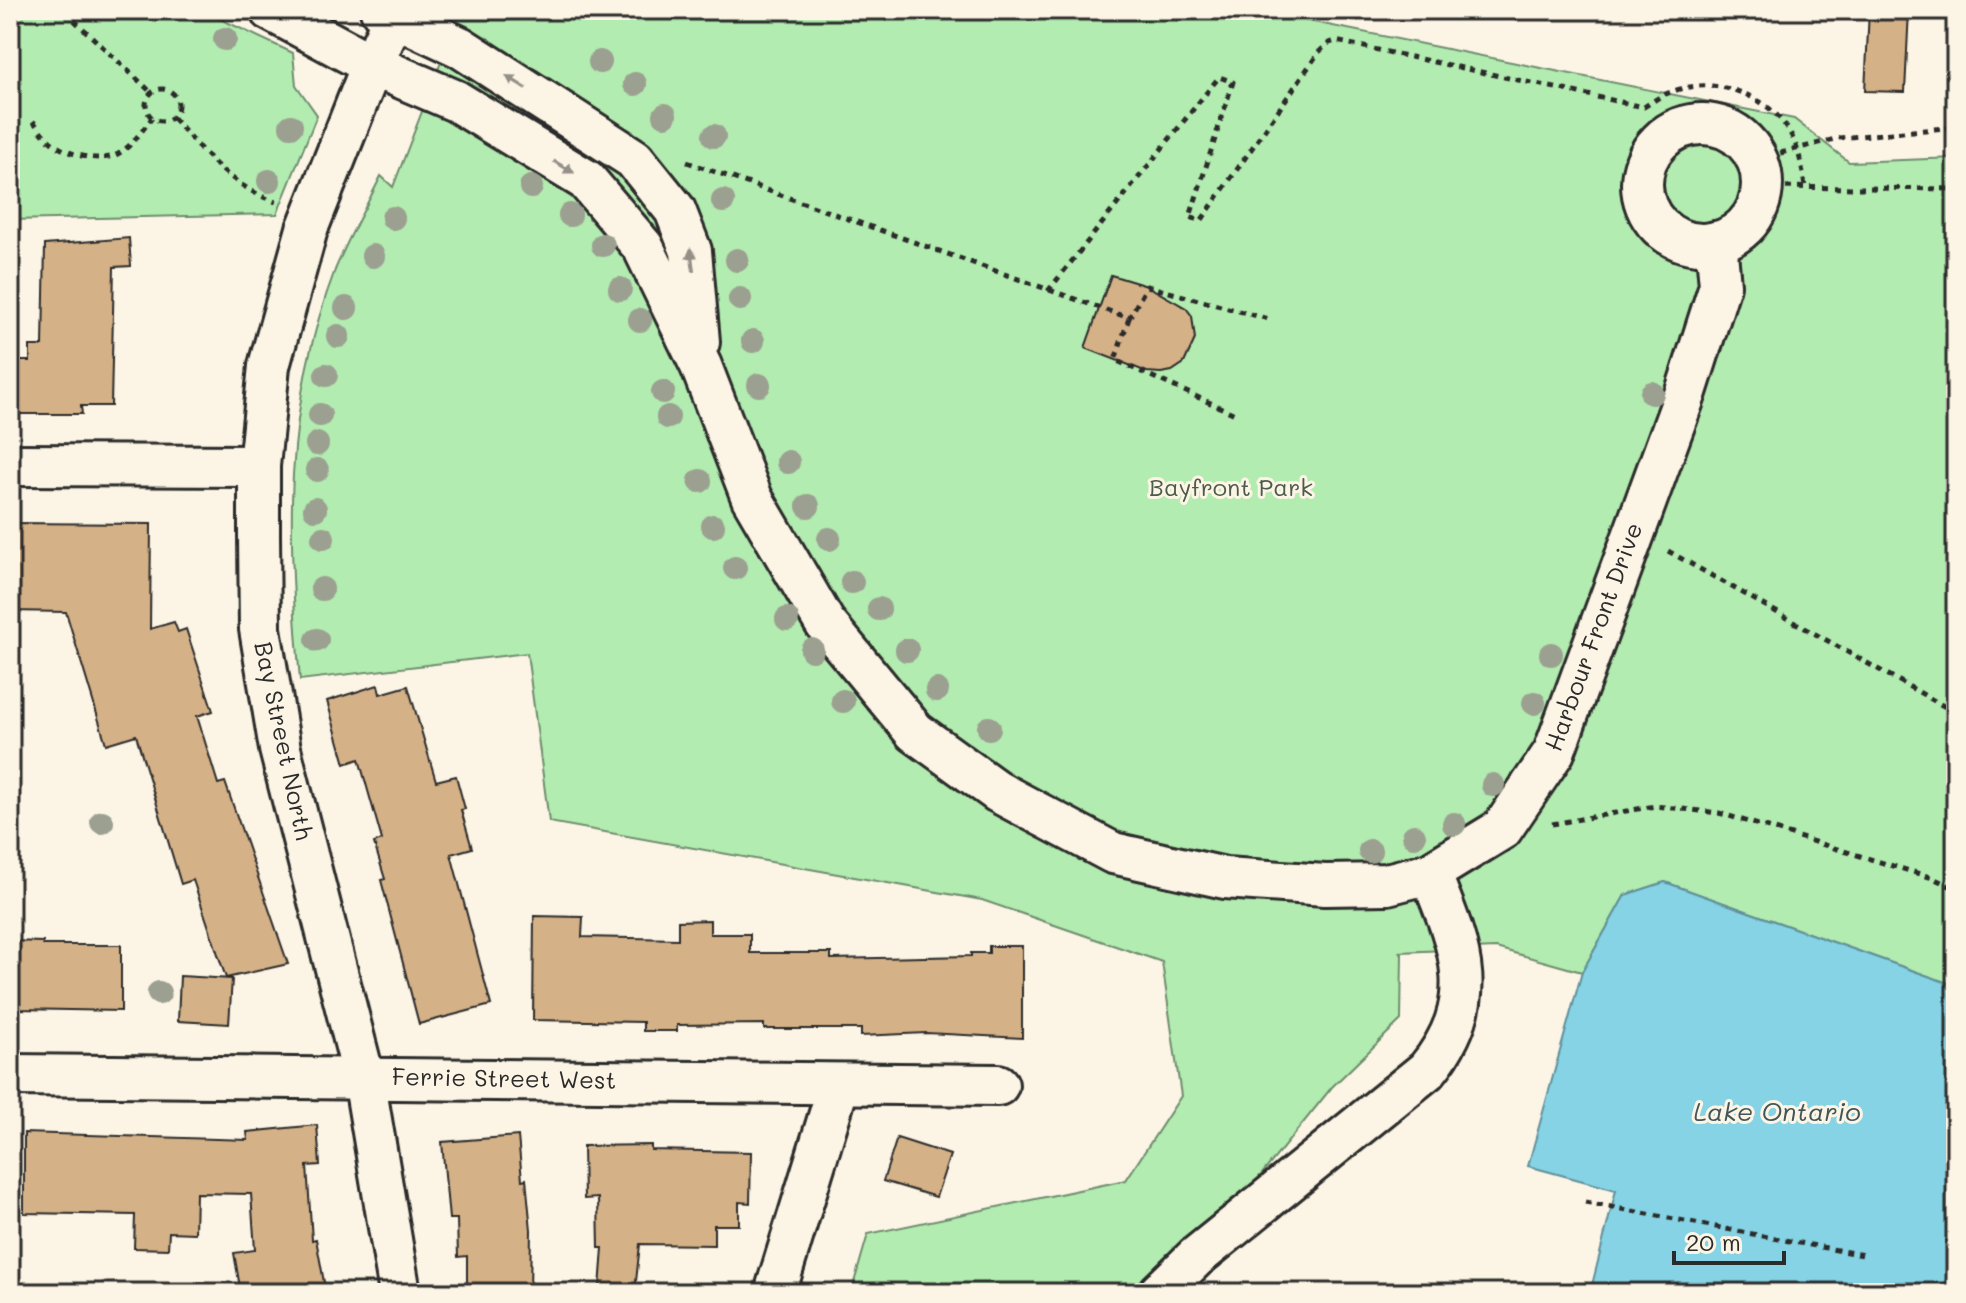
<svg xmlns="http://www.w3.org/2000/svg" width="1966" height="1303" viewBox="0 0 1966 1303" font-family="Mali,sans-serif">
  <rect width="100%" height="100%" fill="#fcf5e5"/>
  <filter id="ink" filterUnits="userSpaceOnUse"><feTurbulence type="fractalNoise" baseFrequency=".0125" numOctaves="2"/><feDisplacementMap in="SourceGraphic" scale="16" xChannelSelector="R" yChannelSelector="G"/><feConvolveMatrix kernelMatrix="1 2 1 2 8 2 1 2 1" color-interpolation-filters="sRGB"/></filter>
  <g filter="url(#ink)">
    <!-- green -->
    <g fill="#b2ecb0" stroke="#6e8c6e" stroke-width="2">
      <polygon points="10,10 201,10 293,53 296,85 317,115 277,214 10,220"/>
      <path d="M461,10h793l540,109 55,43 107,-4v828l-291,-104 -40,13 -43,77 -86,-24 -96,4 2,2 -1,66 -69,67 -87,108 -108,98h-286l17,-59 258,-54 55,-84 -19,-134 -180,-62 -433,-78 -22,-169 -227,27c-13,-143 -17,-273 35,-410 13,-32 31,-63 46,-94l12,11z"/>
    </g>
    <!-- water -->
    <polygon fill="#85d3e4" stroke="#61909a" stroke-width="2" points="1665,882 1956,986 1956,1293 1590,1293 1616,1190 1528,1166 1582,972 1625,895"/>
    <!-- building -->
    <g fill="#d5b187" stroke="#2b2b2b" stroke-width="2">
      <polygon points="1869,10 1909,10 1905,92 1865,91"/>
      <polygon points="129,238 131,266 114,267 111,406 81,406 82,414 10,414 10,361 30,361 30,346 43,346 45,245"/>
      <polygon points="1111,275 1147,286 1186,308 1192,316 1195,339 1184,363 1172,371 1161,373 1147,372 1085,348"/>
      <polygon points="10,523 151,524 150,629 174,622 178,632 186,629 213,711 197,716 218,784 225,782 288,964 226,978 193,880 181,884 136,735 106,744 66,612 10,611"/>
      <polygon points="378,685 380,694 408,686 436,781 456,776 465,809 461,810 472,848 451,854 491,1005 419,1024 381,880 385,879 374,843 382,840 359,759 345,764 327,701"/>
      <polygon points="534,916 583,917 582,937 678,939 678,921 710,920 710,934 750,934 750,953 831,953 831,959 971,956 971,953 989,953 989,946 1022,946 1022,1038 926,1033 861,1036 861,1029 764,1029 764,1024 677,1025 677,1031 643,1031 643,1022 533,1020"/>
      <polygon points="10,941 43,942 43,945 121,945 121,1011 18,1009 18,999 10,999"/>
      <polygon points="180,976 232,979 229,1024 178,1021"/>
      <polygon points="317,1125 320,1165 307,1166 312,1240 316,1239 326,1293 241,1293 234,1253 255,1250 251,1194 196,1193 195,1233 169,1232 168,1249 134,1248 135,1215 24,1213 24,1133 248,1140 247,1132"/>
      <polygon points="518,1136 522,1180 526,1179 531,1230 530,1293 467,1293 467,1256 458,1257 457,1219 449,1219 442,1142"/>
      <polygon points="897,1138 950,1155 936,1197 883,1181"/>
      <polygon points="651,1145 651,1150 751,1152 750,1203 739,1202 739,1225 714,1225 714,1245 640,1244 635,1291 600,1288 603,1248 599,1248 598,1198 584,1199 583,1146"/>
    </g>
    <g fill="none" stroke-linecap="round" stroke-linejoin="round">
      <defs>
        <g id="minor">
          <polyline points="270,10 372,65 456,101 586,180 643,247 701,366 752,498 825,623 915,732 998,792 1113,853 1225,878 1325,885 1387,884 1430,873 1502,829 1554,752 1686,392 1720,285 1716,242"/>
          <polyline points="381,10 460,47 634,159 675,210 691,251 699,342"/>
          <polyline points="397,10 372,65 307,229 269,366 259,466 259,536 260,629 280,749 364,1078 400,1293"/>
          <circle cx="1702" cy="184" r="60"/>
          <polyline points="10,465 259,466"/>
          <polyline points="10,1075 998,1085"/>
          <polyline points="775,1293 839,1084"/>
          <path d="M1159,1293l37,-36 231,-187c57,-70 33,-123 3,-197"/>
        </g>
      </defs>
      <!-- minor casing -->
      <use href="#minor" stroke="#2b2b2b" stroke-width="46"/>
      <!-- path -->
      <g stroke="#2b2b2b" stroke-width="5" stroke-dasharray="6 6" stroke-linecap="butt">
        <polyline points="68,10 75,21 152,93"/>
        <circle cx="162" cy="105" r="16"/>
        <path d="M173,118c32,36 56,67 103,84"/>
        <path d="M33,121c5,6 10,14 16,19 15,14 48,23 67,15 15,-7 26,-25 36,-37"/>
        <polyline points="1757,159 1839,138 1956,127"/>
        <polyline points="687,162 1129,318 1147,286 1272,320"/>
        <polyline points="1762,187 1956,189"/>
        <path d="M1048,291l171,-214 14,5 -43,135 11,4 118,-169 10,-9 7,-2 308,66c8,-5 17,-12 27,-15 39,-16 93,0 116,36 12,18 15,38 18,59"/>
        <polyline points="1129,318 1115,360 1235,414"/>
        <polyline points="1668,551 1956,713"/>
        <polyline points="1552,824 1655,806 1719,813 1933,878 1956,889"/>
        <polyline points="1585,1202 1863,1255"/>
      </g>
      <!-- minor -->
      <use href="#minor" stroke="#fcf5e5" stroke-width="40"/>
    </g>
    <!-- trees -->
    <g fill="#9ca091">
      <circle cx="225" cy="39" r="12"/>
      <circle cx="600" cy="62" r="12"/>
      <circle cx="635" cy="84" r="12"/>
      <circle cx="665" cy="115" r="12"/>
      <circle cx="291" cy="126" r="12"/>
      <circle cx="714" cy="136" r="12"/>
      <circle cx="269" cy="181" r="12"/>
      <circle cx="531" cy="187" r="12"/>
      <circle cx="723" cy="201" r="12"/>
      <circle cx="570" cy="215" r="12"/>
      <circle cx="393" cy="218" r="12"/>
      <circle cx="603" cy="245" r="12"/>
      <circle cx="373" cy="256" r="12"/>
      <circle cx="737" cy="260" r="12"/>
      <circle cx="620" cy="289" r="12"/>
      <circle cx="740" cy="299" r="12"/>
      <circle cx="346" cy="308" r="12"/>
      <circle cx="640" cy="320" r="12"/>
      <circle cx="338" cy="336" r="12"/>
      <circle cx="753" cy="341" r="12"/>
      <circle cx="326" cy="375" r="12"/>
      <circle cx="759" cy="385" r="12"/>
      <circle cx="663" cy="392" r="12"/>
      <circle cx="1652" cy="393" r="12"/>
      <circle cx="320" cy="415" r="12"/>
      <circle cx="668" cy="417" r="12"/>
      <circle cx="317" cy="444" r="12"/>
      <circle cx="788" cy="462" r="12"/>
      <circle cx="317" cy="470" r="12"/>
      <circle cx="700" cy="481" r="12"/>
      <circle cx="808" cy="506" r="12"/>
      <circle cx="315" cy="509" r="12"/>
      <circle cx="713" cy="526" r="12"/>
      <circle cx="323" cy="538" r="12"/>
      <circle cx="829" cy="539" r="12"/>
      <circle cx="735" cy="568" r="12"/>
      <circle cx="852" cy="582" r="12"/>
      <circle cx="322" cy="589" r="12"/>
      <circle cx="879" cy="609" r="12"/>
      <circle cx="787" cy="619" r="12"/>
      <circle cx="317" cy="640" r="12"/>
      <circle cx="812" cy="650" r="12"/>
      <circle cx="907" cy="650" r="12"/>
      <circle cx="1551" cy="654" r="12"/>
      <circle cx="937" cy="690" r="12"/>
      <circle cx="843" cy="701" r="12"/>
      <circle cx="1534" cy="703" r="12"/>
      <circle cx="989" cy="728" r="12"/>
      <circle cx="1493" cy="785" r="12"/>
      <circle cx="102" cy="822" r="12"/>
      <circle cx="1454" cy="824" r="12"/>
      <circle cx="1414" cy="836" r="12"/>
      <circle cx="1370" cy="851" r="12"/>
      <circle cx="159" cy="993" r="12"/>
    </g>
    <!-- one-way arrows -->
    <defs><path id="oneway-solid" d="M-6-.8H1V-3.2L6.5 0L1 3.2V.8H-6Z" transform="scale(2)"/></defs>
    <g fill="#949088">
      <use href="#oneway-solid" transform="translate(516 82) rotate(-148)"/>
      <use href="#oneway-solid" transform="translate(564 167) rotate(30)"/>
      <use href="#oneway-solid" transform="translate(692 260) rotate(-97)"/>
    </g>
  </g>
  <g text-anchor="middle" stroke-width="6" stroke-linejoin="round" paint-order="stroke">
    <!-- park labels -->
    <g font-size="24" fill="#4d5b4c" stroke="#fcf5e5">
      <text x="1231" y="496">Bayfront Park</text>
    </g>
    <!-- street labels -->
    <g font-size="24" fill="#2b2b2b" stroke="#fcf5e5">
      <text transform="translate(1594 637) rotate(-70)" y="8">Harbour Front Drive</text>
      <text transform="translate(283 741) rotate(78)" y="8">Bay Street North</text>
      <text transform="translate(504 1079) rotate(1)" y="8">Ferrie Street West</text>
    </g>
    <!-- water labels -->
    <g font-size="26" font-style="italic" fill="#425559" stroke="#fcf5e5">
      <text x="1777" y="1121">Lake Ontario</text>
    </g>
  </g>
  <!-- margin -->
  <rect width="1966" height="1303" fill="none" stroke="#fcf5e5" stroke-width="40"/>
  <rect x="20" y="20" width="1926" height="1263" fill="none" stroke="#2b2b2b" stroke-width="3" filter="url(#ink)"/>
  <!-- scale -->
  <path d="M1674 1251v12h110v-12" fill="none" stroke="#2b2b2b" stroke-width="4"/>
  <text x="1686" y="1251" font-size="24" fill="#2b2b2b" stroke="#fcf5e5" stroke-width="6" paint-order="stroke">20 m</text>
</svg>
